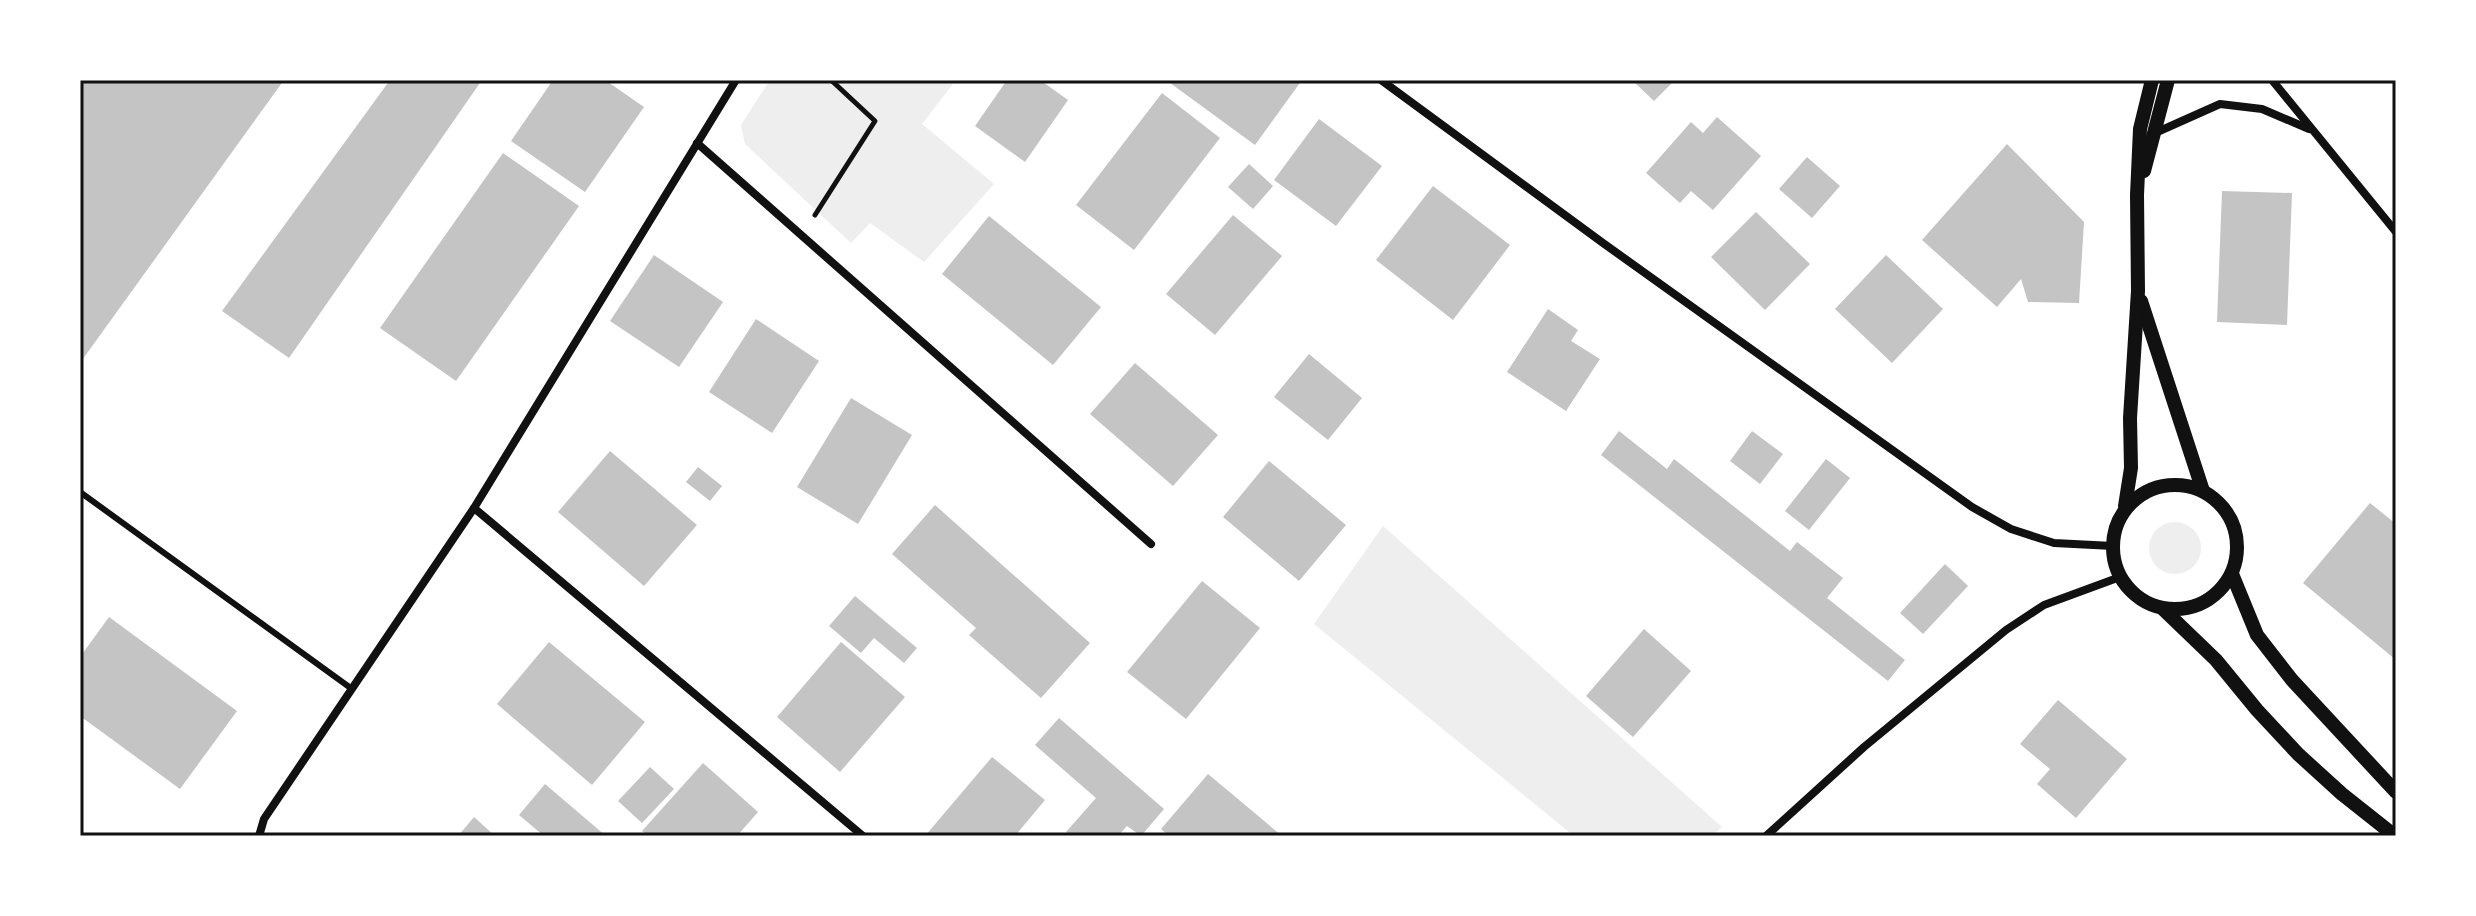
<svg xmlns="http://www.w3.org/2000/svg" width="2476" height="916" viewBox="0 0 2476 916" font-family="'Source Sans 3',sans-serif">
  <rect width="100%" height="100%" fill="#fff"/>
  <!-- green -->
  <g fill="#eee">
    <polygon points="770,80 956,80 922,124 994,184 924,262 870,223 851,243 745,144 741,125"/>
    <circle cx="2175" cy="548" r="26"/>
    <polygon points="1383,526 1722,827 1712,836 1574,836 1314,624"/>
  </g>
  <!-- building -->
  <g fill="#c4c4c4">
    <polygon points="80,80 284,80 80,363"/>
    <polygon points="390,80 482,80 289,358 222,311"/>
    <polygon points="553,80 605,80 644,107 585,192 511,141"/>
    <polygon points="1007,80 1040,80 1068,100 1025,162 975,126"/>
    <polygon points="1166,80 1302,80 1255,145"/>
    <polygon points="1632,80 1675,80 1654,101"/>
    <polygon points="1162,93 1220,138 1134,250 1076,205"/>
    <polygon points="1717,117 1761,156 1713,210 1691,191 1680,203 1646,173 1691,122 1703,133"/>
    <polygon points="1319,119 1382,166 1336,226 1274,180"/>
    <polygon points="2007,144 2084,222 2079,303 2028,302 2021,279 1997,307 1922,240"/>
    <polygon points="503,153 579,206 456,381 380,328"/>
    <polygon points="1807,157 1840,186 1812,218 1779,189"/>
    <polygon points="1249,164 1273,186 1253,209 1228,187"/>
    <polygon points="1433,186 1510,245 1453,320 1376,260"/>
    <polygon points="2222,191 2292,193 2287,325 2217,322"/>
    <polygon points="1756,212 1810,264 1765,310 1711,257"/>
    <polygon points="1233,215 1282,256 1215,335 1166,294"/>
    <polygon points="989,216 1101,307 1053,365 942,274"/>
    <polygon points="654,255 723,302 679,367 610,321"/>
    <polygon points="1886,255 1943,309 1892,363 1835,309"/>
    <polygon points="1548,309 1578,330 1571,341 1600,359 1566,411 1507,372"/>
    <polygon points="756,319 819,361 772,433 709,392"/>
    <polygon points="1309,354 1362,398 1328,440 1274,397"/>
    <polygon points="1135,363 1218,435 1173,486 1090,414"/>
    <polygon points="851,398 912,435 858,524 797,487"/>
    <polygon points="1619,431 1667,469 1674,459 1790,551 1797,542 1843,578 1827,598 1905,660 1888,681 1601,455"/>
    <polygon points="1752,431 1783,454 1760,484 1730,461"/>
    <polygon points="610,451 697,525 644,586 558,512"/>
    <polygon points="1826,459 1850,478 1809,530 1785,511"/>
    <polygon points="1269,461 1346,525 1299,581 1223,517"/>
    <polygon points="698,467 722,486 710,501 686,482"/>
    <polygon points="2370,503 2396,524 2396,660 2303,583"/>
    <polygon points="935,505 1090,643 1041,698 969,635 976,628 892,554"/>
    <polygon points="1945,564 1968,586 1923,634 1900,613"/>
    <polygon points="1202,581 1260,628 1186,719 1127,672"/>
    <polygon points="855,596 917,648 904,663 874,638 861,653 829,626"/>
    <polygon points="109,617 237,711 180,789 80,716 80,657"/>
    <polygon points="1644,629 1691,671 1633,737 1586,696"/>
    <polygon points="549,642 645,722 592,785 497,704"/>
    <polygon points="841,642 905,697 840,772 777,717"/>
    <polygon points="2058,700 2127,759 2076,818 2037,784 2050,769 2020,744"/>
    <polygon points="1059,718 1164,809 1141,836 1127,826 1118,836 1070,836 1066,832 1096,798 1035,745"/>
    <polygon points="992,757 1045,800 1015,836 925,836"/>
    <polygon points="703,763 758,812 737,836 648,836 642,831"/>
    <polygon points="650,767 674,789 642,823 618,801"/>
    <polygon points="1208,774 1282,836 1169,836 1161,829"/>
    <polygon points="545,784 606,836 544,836 519,815"/>
    <polygon points="474,817 495,836 458,836"/>
  </g>
  <g fill="none" stroke-linecap="round" stroke-linejoin="round">
    <!-- path -->
    <polyline stroke="#111" stroke-width="5" points="815,215 875,121 831,80"/>
    <!-- service -->
    <polyline stroke="#111" stroke-width="6" points="80,492 352,689"/>
    <!-- minor -->
    <g stroke="#111" stroke-width="8">
      <polyline points="1381,80 1603,243 1972,507 2011,529 2054,543 2113,546"/>
      <polyline points="2272,80 2396,232"/>
      <polyline points="2155,133 2220,104 2262,109 2309,129"/>
      <polyline points="697,143 1151,544"/>
      <polyline points="474,508 863,836"/>
      <polyline points="259,836 264,819 474,508 736,80"/>
      <polyline points="1766,836 1864,747 2006,630 2044,605 2120,577"/>
    </g>
    <!-- tertiary -->
    <g stroke="#111" stroke-width="14">
      <polyline points="2144,171 2168,80"/>
      <polyline points="2141,301 2203,491"/>
      <circle cx="2175" cy="547" r="62"/>
      <polyline points="2125,506 2131,468 2130,418 2138,291 2137,195 2140,129 2152,80"/>
      <polyline points="2232,574 2257,635 2292,680 2396,792"/>
      <polyline points="2163,609 2216,660 2257,710 2298,754 2342,794 2395,836"/>
    </g>
  </g>
  <!-- border -->
  <rect width="2476" height="916" fill="none" stroke="#ffffff" stroke-width="164"/>
  <rect x="82" y="82" width="2312" height="752" fill="none" stroke="#111" stroke-width="3"/>
</svg>
